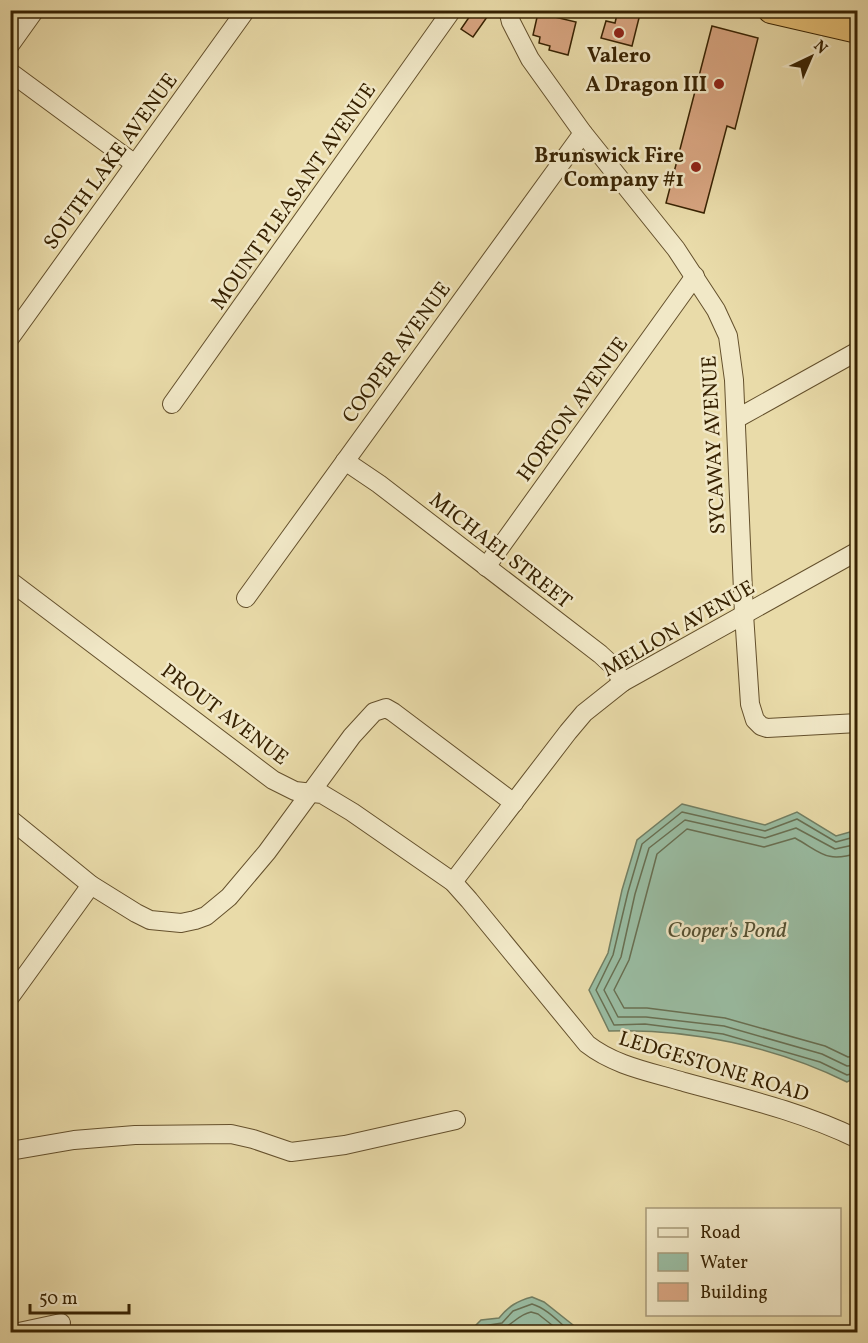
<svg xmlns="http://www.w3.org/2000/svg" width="868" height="1343" viewBox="0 0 868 1343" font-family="Vollkorn,serif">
  <rect width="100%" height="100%" fill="#e9dba9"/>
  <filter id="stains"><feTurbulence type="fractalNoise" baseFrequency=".00333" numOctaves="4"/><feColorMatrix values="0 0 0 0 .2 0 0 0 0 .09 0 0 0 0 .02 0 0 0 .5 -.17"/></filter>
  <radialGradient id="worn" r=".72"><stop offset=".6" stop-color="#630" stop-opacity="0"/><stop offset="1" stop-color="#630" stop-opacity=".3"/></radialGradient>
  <!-- water -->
  <g fill="#99bca2" stroke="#727e62" stroke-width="1.5">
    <path d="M682,804l83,21 32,-13 39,24 21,-6v247l-10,5c-71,-35 -158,-54 -238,-51l-20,-41 19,-37 14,-63 15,-50z"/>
    <path d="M532,1297l12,5 29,23 -2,7h-99v-3l9,-9 18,-2c10,-12 18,-17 33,-21z"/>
  </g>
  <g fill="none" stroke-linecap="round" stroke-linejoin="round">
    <!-- shore -->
    <g stroke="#686f52" stroke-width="1.5">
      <polyline points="858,836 836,842 797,819 765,831 682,812 642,844 628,892 613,955 596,990 614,1025 645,1024 723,1034 820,1062 847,1075 858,1072"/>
      <polyline points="858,844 835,849 796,828 765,838 685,820 649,848 635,894 621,957 604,990 618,1017 646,1017 724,1026 822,1054 847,1066 858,1065"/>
      <path d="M858,853c-32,10 -36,0 -63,-15l-31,9 -77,-18 -30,25 -28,106 -15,30 10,18h23l78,10 100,28 23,11 10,-1"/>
      <path d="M478,1332l5,-6 19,-3 11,-12 19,-7c13,4 23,14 33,23l1,5"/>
      <path d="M494,1332c16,-3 22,-17 37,-20l7,2 19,15 1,3"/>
    </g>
  </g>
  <!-- building -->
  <g fill="#d8a581" stroke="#372202" stroke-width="1.5">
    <polygon points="474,10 492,10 473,37 461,29"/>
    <polygon points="618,10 641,10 632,46 601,38 606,21 615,23"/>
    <polygon points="538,13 576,22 568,55 549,50 550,46 539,43 540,37 533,35"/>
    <polygon points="712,26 758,38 735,129 727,126 704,213 666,203"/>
  </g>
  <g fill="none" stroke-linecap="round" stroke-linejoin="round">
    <defs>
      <g id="minor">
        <polyline points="508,10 511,22 530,59 583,133 676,249 716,310 728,336 734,380 744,614 750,704 755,720 761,726 767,728 858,723"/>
        <polyline points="851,29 853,10"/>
        <polyline points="10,45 35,10"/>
        <polyline points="10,72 135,164"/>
        <polyline points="10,338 246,10"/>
        <polyline points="172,404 452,10"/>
        <polyline points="736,419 858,351"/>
        <polyline points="345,461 379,484 600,654 612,665 623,682"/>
        <polyline points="486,567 695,276"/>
        <path d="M10,581l263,199 22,11 27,3 30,18 101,70 16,18 118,144c28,22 64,28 97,38 59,16 119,30 174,57"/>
        <polyline points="246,598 583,133"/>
        <polyline points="10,819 91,885 136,913 150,920 181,923 195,920 206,916 229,897 267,852 352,736 374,712 386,708 393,712 514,803"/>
        <polyline points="453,882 568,732 584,713 623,682 858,551"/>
        <polyline points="10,997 91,885"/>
        <polyline points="10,1151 74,1140 135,1135 231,1134 253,1139 291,1152 345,1145 456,1120"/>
        <polyline points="19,1332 61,1323"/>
      </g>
      <polyline id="highway" points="771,10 858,30"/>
    </defs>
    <!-- minor casing -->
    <use href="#minor" stroke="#64502c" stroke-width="20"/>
    <!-- highway casing -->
    <use href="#highway" stroke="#372202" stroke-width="28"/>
    <!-- minor -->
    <use href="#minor" stroke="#f1e8c7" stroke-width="18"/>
    <!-- highway -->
    <use href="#highway" stroke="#e4be74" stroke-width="26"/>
  </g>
  <!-- markers -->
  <g fill="#8f2418" stroke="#f1e8c7" stroke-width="2">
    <circle cx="619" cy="33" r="6"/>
    <circle cx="719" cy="84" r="6"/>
    <circle cx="696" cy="167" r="6"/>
  </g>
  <g text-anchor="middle" stroke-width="5" stroke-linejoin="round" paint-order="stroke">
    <!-- poi labels -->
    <g font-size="21" font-weight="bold" fill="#372202" stroke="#f1e8c7" text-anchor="end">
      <text x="619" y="62" text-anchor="middle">Valero</text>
      <text x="707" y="91">A Dragon III</text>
      <text x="684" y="162">Brunswick Fire<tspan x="684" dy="24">Company #1</tspan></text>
    </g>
    <!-- street labels -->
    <g font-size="21" fill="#372202" stroke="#f1e8c7">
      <text transform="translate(110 161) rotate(-54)" y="7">SOUTH LAKE AVENUE</text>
      <text transform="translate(293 196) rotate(-55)" y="7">MOUNT PLEASANT AVENUE</text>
      <text transform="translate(396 352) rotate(-54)" y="7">COOPER AVENUE</text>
      <text transform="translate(572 409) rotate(-54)" y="7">HORTON AVENUE</text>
      <text transform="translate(713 445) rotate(-93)" y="7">SYCAWAY AVENUE</text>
      <text transform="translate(501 550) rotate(38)" y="7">MICHAEL STREET</text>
      <text transform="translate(678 628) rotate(-30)" y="7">MELLON AVENUE</text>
      <text transform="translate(225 714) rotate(37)" y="7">PROUT AVENUE</text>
      <text transform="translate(714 1066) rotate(17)" y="7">LEDGESTONE ROAD</text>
    </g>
    <!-- water labels -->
    <g font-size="22" font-style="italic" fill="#545032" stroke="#f1e8c7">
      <text x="727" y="937">Cooper's Pond</text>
    </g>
  </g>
  <!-- margin -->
  <rect width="868" height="1343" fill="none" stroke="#e9dba9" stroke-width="36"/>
  <rect x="12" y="12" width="844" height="1319" fill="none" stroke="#372202" stroke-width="3"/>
  <rect x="18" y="18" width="832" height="1307" fill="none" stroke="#372202" stroke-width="1.5"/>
  <!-- legend -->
  <rect x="646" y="1208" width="195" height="108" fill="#f1e8c7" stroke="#a79978" stroke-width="1.5"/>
  <rect x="658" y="1228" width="30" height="9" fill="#f1e8c7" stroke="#a79978" stroke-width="1.5"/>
  <text x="700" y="1238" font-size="18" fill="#372202">Road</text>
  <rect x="658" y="1253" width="30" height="18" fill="#99bca2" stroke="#a79978" stroke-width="1.5"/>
  <text x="700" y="1268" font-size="18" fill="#372202">Water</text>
  <rect x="658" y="1283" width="30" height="18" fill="#d8a581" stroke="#a79978" stroke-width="1.5"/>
  <text x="700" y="1298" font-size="18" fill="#372202">Building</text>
  <!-- north arrow -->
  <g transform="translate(811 57) rotate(44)" stroke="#f1e8c7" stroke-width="4.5" paint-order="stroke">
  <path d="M0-4.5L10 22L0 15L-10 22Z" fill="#372202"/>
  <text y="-9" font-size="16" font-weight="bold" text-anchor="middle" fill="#372202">N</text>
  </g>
  <!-- scale -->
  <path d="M30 1304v9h99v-9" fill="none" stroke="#372202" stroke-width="3"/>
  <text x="39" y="1304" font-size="18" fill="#372202" stroke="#f1e8c7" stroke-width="4.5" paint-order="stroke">50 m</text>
  <rect width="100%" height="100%" filter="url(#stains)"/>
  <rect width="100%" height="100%" fill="url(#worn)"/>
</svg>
